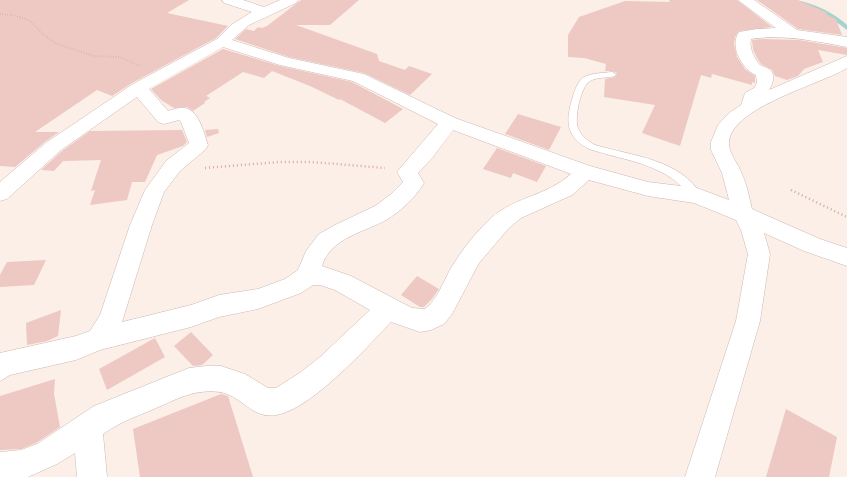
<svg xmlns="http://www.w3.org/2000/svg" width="847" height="477" viewBox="0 0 847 477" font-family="'Sofia Sans Condensed',sans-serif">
  <rect width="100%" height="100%" fill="#fbefe8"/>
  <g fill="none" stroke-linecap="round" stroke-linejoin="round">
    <!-- stream -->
    <path fill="#a5d4ce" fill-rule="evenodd" d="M791,0c17,0 44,13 56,25v5l-20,-15z"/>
  </g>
  <!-- building -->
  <g fill="#eec8c2">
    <polygon points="0,0 189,0 167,13 228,26 216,38 132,83 112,96 97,90 35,132 59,132 46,141 15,167 0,166"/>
    <polygon points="301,0 359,0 330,25 296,25 377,54 379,61 405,70 409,66 432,74 410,95 364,73 289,57 235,39 246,29 254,31 258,27 262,28 267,26"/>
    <polygon points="669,0 737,0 772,27 739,31 735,37 734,44 737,57 745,69 755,76 755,83 752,82 752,85 712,74 711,78 701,75 680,146 642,133 655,105 604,97 605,79 615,77 617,73 612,71 605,71 606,64 584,58 568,57 568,35 579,17 625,1 670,2"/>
    <polygon points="757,0 798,0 828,13 825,14 836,19 842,35 798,29"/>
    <polygon points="763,39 799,40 847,48 847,55 818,50 823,62 804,69 798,76 787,80 775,76 772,70 761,64 757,58 753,49 752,40"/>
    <polygon points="223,49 280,66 352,82 403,109 385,123 340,99 339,100 310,86 272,71 264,78 243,72 206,96 210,98 204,102 205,103 193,111 187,107 174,108 161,100 151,89"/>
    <polygon points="518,114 561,127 549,150 505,134"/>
    <polygon points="218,129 219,133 207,137 205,130"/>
    <polygon points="182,130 187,142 183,146 157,155 145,182 132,182 127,200 90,205 95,190 91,191 101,160 63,161 54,171 41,170 62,151 90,131"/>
    <polygon points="497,148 546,166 537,182 513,173 511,178 483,169"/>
    <polygon points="46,260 34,285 0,287 0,275 7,262"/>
    <polygon points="417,276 439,289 432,299 424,307 420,307 401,295"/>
    <polygon points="61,310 58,336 47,341 27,345 26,323"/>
    <polygon points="191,332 213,355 202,365 193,366 174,346"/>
    <polygon points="155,338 165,357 107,390 99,369"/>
    <polygon points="55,379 54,394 60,427 36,443 21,449 0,450 0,396"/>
    <polygon points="221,394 228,396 253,477 140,477 133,429"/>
    <polygon points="786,409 837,437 829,477 766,477"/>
  </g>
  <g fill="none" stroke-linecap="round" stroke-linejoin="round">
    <defs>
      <path id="service" d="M612,72l4,2 -1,2c-8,2 -18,1 -25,5 -9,5 -16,37 -12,47 3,8 10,13 17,17 37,11 86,14 107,51l-1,3h-8c-27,-36 -64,-37 -104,-50 -25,-13 -23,-30 -16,-53 2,-7 5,-15 11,-19 8,-4 19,-4 28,-5z"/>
      <path id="minor" d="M222,0h21l21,7 16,-7h18l-2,3 -47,22 -17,15 57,18 75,16 91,44 135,48 58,16 49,6 32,12 -7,-27 -11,-23v-8l7,-17 11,-12 12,-8 4,-12 9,-5 3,-5 -1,-8c-14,-6 -27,-29 -17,-43l18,-3 19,-1 -38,-28h16l43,30 50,7v10c-32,-6 -64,-13 -96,-8 -2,9 3,19 9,26 3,2 6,2 9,4 7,5 4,15 0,21l78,-34v12c-24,16 -122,40 -118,78 2,10 9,18 13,28 5,11 7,23 10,35l68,30 27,9v18l-43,-15 -40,-18 6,21 -10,67 -45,156h-30l51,-156 12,-67 -7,-24 -5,-10 -42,-17 -46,-7 -59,-16 -17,15 -51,23 -13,11 -29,34 -27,51 -8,10 -13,6 -11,2 -29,-10c-25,26 -79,87 -115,93 -21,4 -31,-14 -49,-21 -10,-4 -25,-3 -36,0 -9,2 -19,7 -28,11 -20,9 -42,16 -60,29l4,43h-30l-2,-24 -18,11 -29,13h-28v-25l21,-2 16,-6 57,-38 95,-38 17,-2h15l24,8 23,14h8l25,-16 19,-15 50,-47 -35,-20 -15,-5h-7l-12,8 -43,16 -39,8 -28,10 -91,23 -24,10 -66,15 -10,6v-28l76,-17 14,-5 10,-16 30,-90 15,-35 21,-29 23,-18 -8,-21 -2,-2 -15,4 -6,-2 -21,-25 -76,53 -54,49 -7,2v-19l47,-40 86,-58 84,-45 14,-14 21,-13 -28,-9zM223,47l57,18 73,16 85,43 -41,48 6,10 -13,13 -15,11 -40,19 -16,9 -13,17 -8,19 -13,9 -27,10 -39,6 -28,10 -69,17 30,-97 12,-33 16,-21 26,-22 2,-4c-4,-12 -10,-39 -27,-37 -4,0 -9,2 -13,3l-19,-22zM453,130l118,44c-24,22 -57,23 -80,44 -16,15 -29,32 -40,50 -8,14 -13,31 -26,41l-13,-1 -61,-32 -29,-10c8,-28 43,-34 64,-46 15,-9 29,-22 38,-37l-6,-10 15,-16z"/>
    </defs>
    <!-- service casing -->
    <use href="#service" stroke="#ceb7b2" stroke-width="1"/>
    <!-- minor casing -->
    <use href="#minor" stroke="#ceb7b2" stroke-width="1"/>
    <!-- path-far1 -->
    <polyline stroke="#d3aaa5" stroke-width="2" stroke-dasharray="0.5 2" stroke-linecap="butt" points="0,14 13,15 29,20 44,35 57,44 94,56 120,57 140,66"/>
    <!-- path -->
    <g stroke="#d3aaa5" stroke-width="2.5" stroke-dasharray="1 3" stroke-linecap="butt">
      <polyline points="205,168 279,162 312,162 385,168"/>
      <polyline points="791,190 847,217"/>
    </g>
    <!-- service -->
    <use href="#service" fill="#fff" fill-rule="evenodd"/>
    <!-- minor -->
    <use href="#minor" fill="#fff" fill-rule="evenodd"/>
  </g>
</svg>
